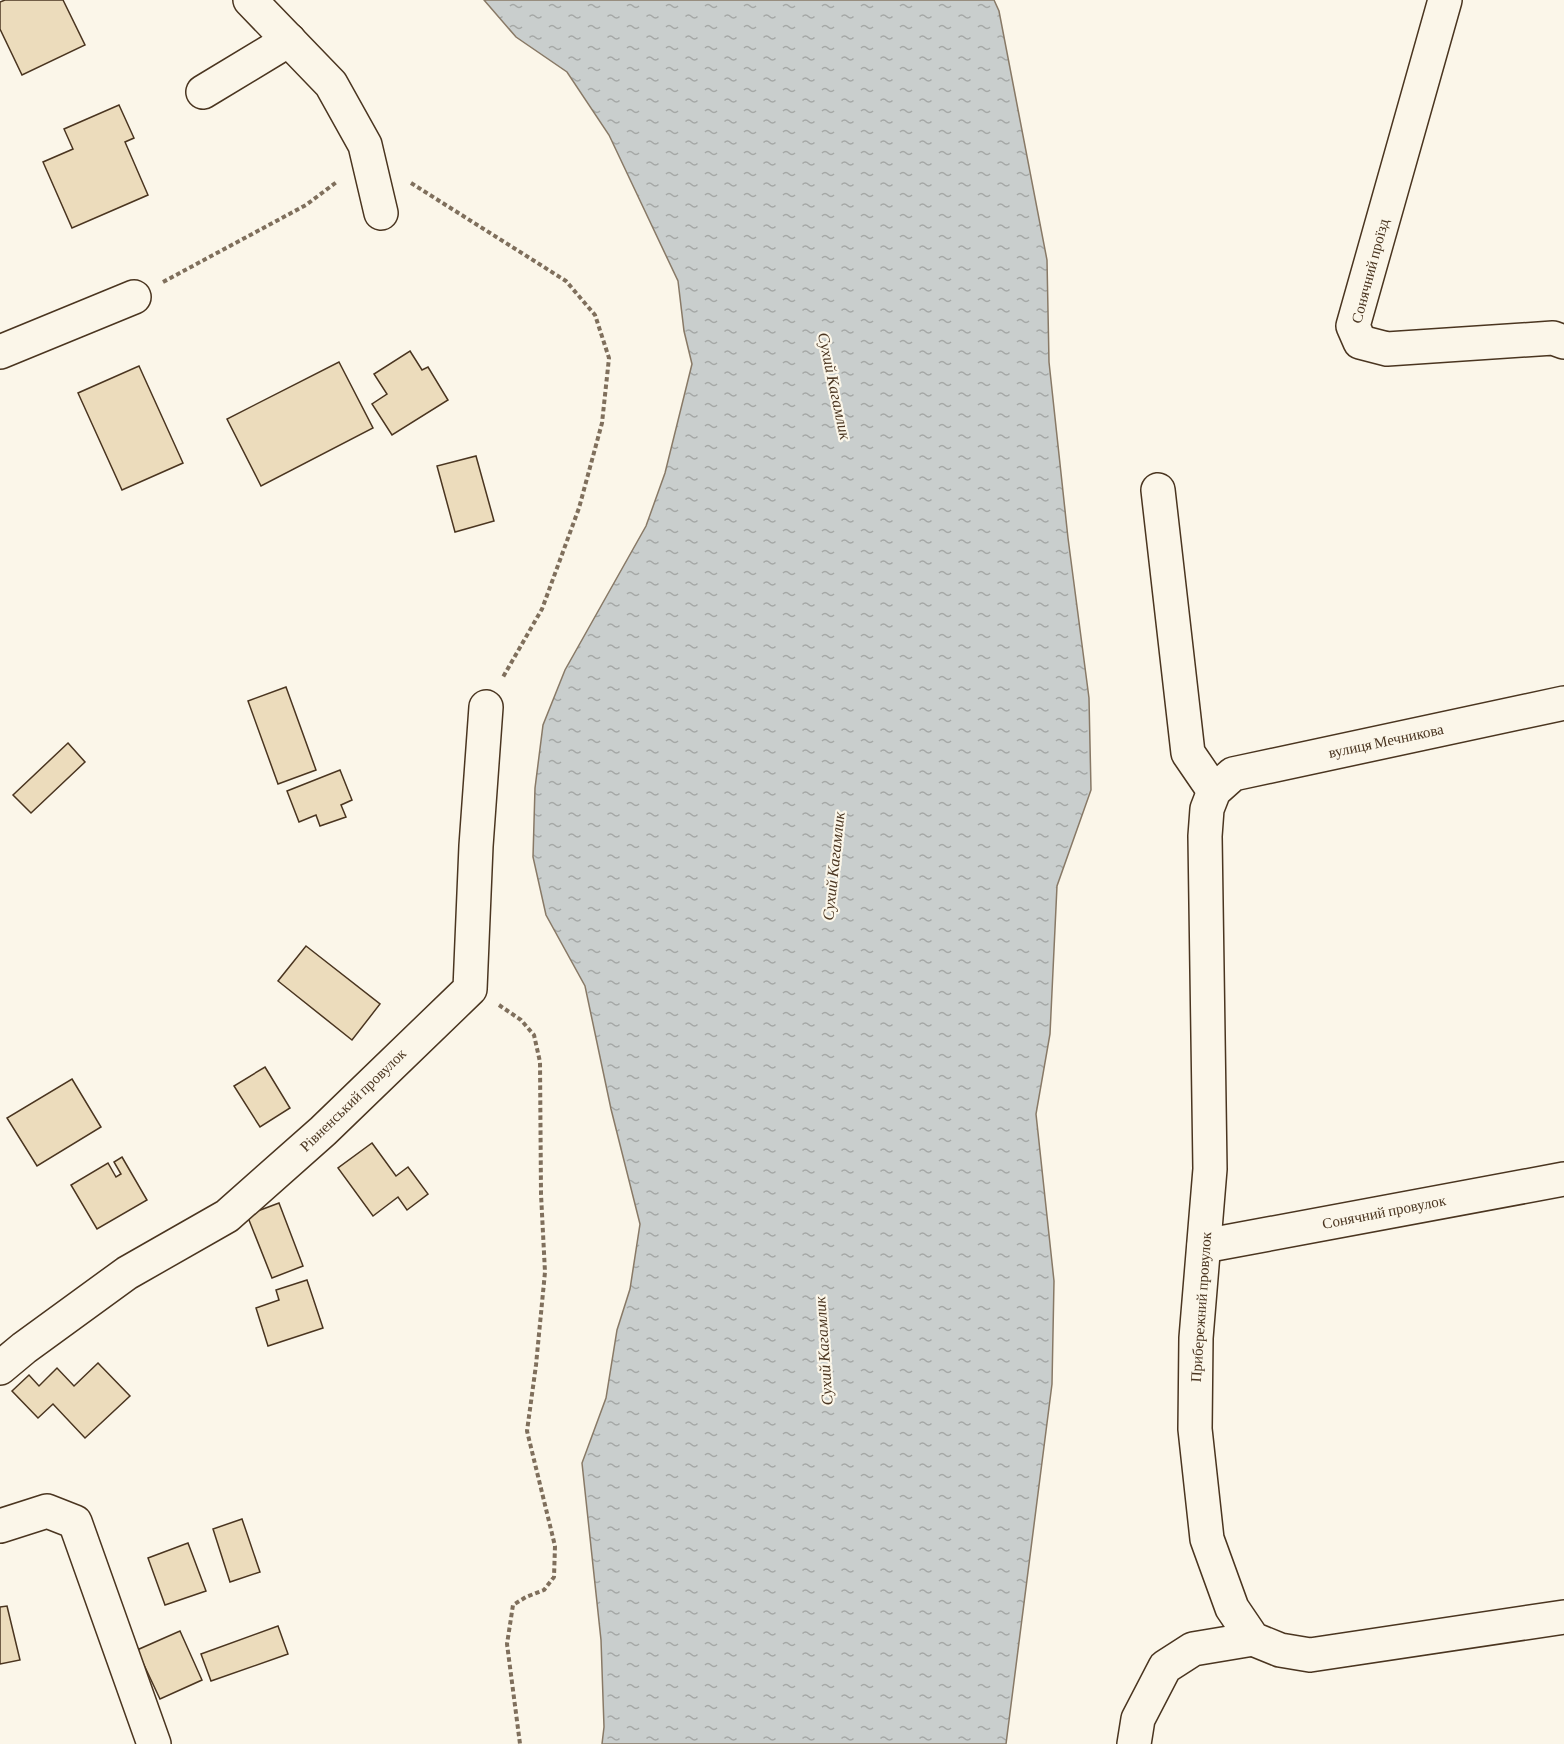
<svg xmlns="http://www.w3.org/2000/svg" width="1564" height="1744" viewBox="0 0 1564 1744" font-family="'Crimson Pro',serif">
  <defs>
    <pattern id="water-ripples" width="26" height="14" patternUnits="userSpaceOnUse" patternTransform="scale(1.5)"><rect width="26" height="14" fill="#c9cecd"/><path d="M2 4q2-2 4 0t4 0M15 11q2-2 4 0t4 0" fill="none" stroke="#a5a8a6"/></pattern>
  </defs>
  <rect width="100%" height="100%" fill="#fbf6e9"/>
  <!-- water -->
  <polygon fill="url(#water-ripples)" stroke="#887966" stroke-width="1.5" points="484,0 994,0 999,11 1047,260 1049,362 1068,538 1089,698 1091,790 1057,886 1050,1034 1036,1114 1054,1281 1052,1384 1006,1744 602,1744 604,1727 601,1640 582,1463 606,1398 617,1330 630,1289 640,1224 611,1109 585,986 546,915 533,857 535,788 543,725 565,670 646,526 665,473 692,364 684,331 678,281 609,135 567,72 516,37"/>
  <!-- building -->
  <g fill="#ecdcbc" stroke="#4a3520" stroke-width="1.5">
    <polygon points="5,0 63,0 85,45 22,75 0,29 0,2"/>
    <polygon points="119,105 134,138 125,142 148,195 72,228 43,162 73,149 64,129"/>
    <polygon points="410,351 422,370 428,367 448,400 392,435 372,404 387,394 374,374"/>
    <polygon points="339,362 373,428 261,486 227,419"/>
    <polygon points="139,366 183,463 122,490 78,393"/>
    <polygon points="476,456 494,521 455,532 437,466"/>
    <polygon points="286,687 316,770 278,784 248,701"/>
    <polygon points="68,743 85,762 31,813 13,795"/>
    <polygon points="340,770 352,800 341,805 346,817 320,826 316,815 299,822 287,791"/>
    <polygon points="306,946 380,1004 352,1040 278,981"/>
    <polygon points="265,1067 290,1108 260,1127 234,1086"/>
    <polygon points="72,1079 101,1127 37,1166 7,1118"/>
    <polygon points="372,1143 396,1176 408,1167 428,1194 407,1210 398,1197 373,1216 338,1168"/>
    <polygon points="122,1157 147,1200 97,1229 71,1185 108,1163 116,1177 121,1174 114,1162"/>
    <polygon points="279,1203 303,1266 272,1278 247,1215"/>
    <polygon points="307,1280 323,1328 268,1346 256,1308 279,1300 276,1290"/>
    <polygon points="98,1363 130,1396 85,1438 53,1404 38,1418 12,1391 29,1375 39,1386 57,1368 74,1386"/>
    <polygon points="242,1519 260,1572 230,1582 213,1529"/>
    <polygon points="188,1543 206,1591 165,1605 148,1558"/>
    <polygon points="7,1606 20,1660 0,1664 0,1607"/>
    <polygon points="278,1626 288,1654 211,1681 201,1654"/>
    <polygon points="180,1631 202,1680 160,1699 137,1650"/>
  </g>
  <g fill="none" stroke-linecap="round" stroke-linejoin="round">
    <defs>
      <g id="minor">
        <polyline points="250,0 331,84 365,145 381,213"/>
        <polyline points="1445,0 1353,326 1360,342 1387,349 1553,338 1564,342"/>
        <polyline points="203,92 289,40"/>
        <polyline points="0,352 134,297"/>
        <polyline points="1158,490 1188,753 1214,791"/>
        <polyline points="1564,703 1233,774 1214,791 1207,809 1205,836 1210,1169 1196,1338 1195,1429 1207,1539 1232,1608 1253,1639 1280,1650 1310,1655 1564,1617"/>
        <polyline points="1204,1246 1564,1179"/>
        <polyline points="0,1368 24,1348 127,1273 227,1216 323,1131 470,989 476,846 486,707"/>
        <polyline points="0,1526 47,1511 75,1522 154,1744"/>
        <polyline points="1134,1744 1138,1719 1165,1667 1193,1649 1253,1639"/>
      </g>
    </defs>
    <!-- minor casing -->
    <use href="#minor" stroke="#4a3520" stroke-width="36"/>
    <!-- path -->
    <g stroke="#7f6f5c" stroke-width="4" stroke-dasharray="4.5 3" stroke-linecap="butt">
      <polyline points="411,183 566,281 595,315 609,358 602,423 579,508 542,609 503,677"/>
      <polyline points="163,282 306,205 338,181"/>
      <polyline points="499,1005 521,1020 534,1035 540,1062 541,1194 545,1272 536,1365 527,1431 555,1546 554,1577 544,1590 526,1597 513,1605 507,1644 520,1744"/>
    </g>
    <!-- minor -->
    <use href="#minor" stroke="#fbf6e9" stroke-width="33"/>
  </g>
  <g text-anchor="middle" stroke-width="4.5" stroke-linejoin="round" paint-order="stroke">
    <!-- street labels -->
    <g font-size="15" fill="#4a3520" stroke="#fbf6e9">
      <text transform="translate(1370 271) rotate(-75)" y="5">Сонячний проїзд</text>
      <text transform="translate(1386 741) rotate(-12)" y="5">вулиця Мечникова</text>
      <text transform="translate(353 1100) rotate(-44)" y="5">Рівненський провулок</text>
      <text transform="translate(1384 1212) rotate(-11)" y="5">Сонячний провулок</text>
      <text transform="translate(1201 1307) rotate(-86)" y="5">Прибережний провулок</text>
    </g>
    <!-- water labels -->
    <g font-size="16" font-style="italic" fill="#4a3520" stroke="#fbf6e9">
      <text transform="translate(835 386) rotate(78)" y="6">Сухий Кагамлик</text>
      <text transform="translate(833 866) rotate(-84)" y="6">Сухий Кагамлик</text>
      <text transform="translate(823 1351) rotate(-94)" y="6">Сухий Кагамлик</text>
    </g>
  </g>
</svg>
